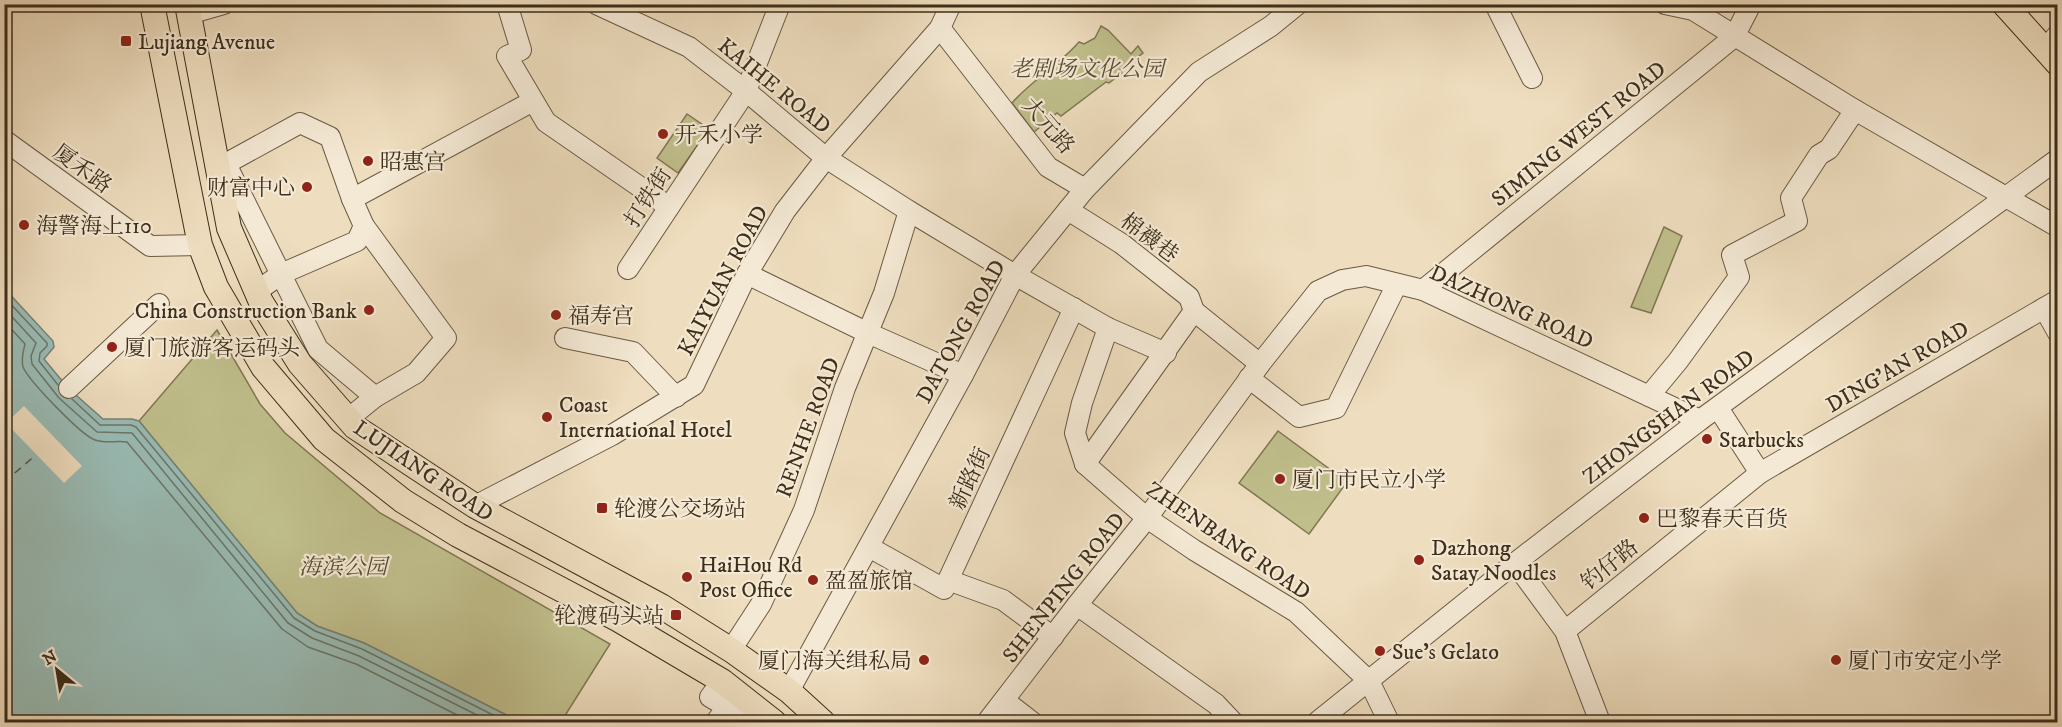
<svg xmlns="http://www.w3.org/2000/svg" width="2062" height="727" viewBox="0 0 2062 727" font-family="'IM FELL DW Pica','Noto Serif SC',serif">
  <rect width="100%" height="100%" fill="#eeddbe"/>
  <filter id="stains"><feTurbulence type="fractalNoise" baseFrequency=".00333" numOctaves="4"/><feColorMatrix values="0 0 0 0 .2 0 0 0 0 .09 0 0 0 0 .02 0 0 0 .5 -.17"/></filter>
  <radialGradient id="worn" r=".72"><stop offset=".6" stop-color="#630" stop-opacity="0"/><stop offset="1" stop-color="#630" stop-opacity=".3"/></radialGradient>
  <!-- green -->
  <g fill="#c0bf8c" stroke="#7f7753" stroke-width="1.5">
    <path d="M1101,26l7,4 23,24 7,-8 5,7 -23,17 2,3 -13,10 -3,-1 -45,34 -4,-3 -23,19 -22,-29c20,-23 47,-38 67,-61l5,2 11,-6z"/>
    <polygon points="687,114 709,129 678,173 657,158"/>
    <polygon points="1664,227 1682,236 1651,313 1631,307"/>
    <polygon points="217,330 260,404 285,433 380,513 610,644 561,722 520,722 364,643 317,626 297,613 139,421"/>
    <polygon points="1278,431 1347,482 1309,534 1239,483"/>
  </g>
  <!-- water -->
  <polygon fill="#99bbb4" stroke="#758376" stroke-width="1.5" points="4,288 53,341 54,347 44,359 68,388 103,419 132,419 139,421 297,613 317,626 364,643 520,722 5,722"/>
  <!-- pier -->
  <polygon fill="#eeddbe" points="24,406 82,466 64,483 6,423"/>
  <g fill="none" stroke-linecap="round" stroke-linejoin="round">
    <!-- shore -->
    <g stroke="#6c7567" stroke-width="1.5">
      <polyline points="4,297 47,343 47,346 40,353 39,361 58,385"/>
      <polyline points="4,308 36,343 31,356 32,364 59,398 97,432 132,433 288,623 312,638 359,656 491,722"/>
      <path d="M4,321l21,23c-2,8 -4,15 -2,23 6,14 58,68 72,73 11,4 22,0 32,2l155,187 26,18 48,17 115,58"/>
      <polyline points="72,399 100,425 131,425 136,427 294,618 315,631 362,649 507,722"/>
    </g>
    <!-- ferry -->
    <g stroke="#555240" stroke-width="1.5" stroke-dasharray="8 6" stroke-linecap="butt">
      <polyline points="4,425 6,423"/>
      <polyline points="4,482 36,455"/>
    </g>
    <defs>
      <g id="minor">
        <polyline points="507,4 521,50 507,56 546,122 669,207"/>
        <polyline points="596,4 689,47 746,91 826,158 909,211 1015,275 1108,328 1166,353"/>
        <polyline points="1495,4 1532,78"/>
        <polyline points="1665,4 1693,10 1855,110 2058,227"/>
        <polyline points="189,14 224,4"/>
        <polyline points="940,28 1048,167 1085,189"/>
        <polyline points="2054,39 2058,34"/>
        <polyline points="4,140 150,246 200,245"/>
        <polyline points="226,164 318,349 375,397 416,373 446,338 364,226"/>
        <polyline points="218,168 300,123 330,137 352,199 364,226 357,241 281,274 256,292"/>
        <polyline points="352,199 533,101"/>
        <polyline points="1068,210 1122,244 1189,297 1194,311"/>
        <polyline points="628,269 746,91 780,4"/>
        <polyline points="747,274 868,333 963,375"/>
        <polyline points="1423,290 1734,37 1751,4"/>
        <polyline points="2044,308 2058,333"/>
        <polyline points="1108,328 1082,403 1075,433 1085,464 1147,518 1194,550 1296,612 1369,681 1389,722"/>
        <polyline points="565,338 633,352 676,397"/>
        <polyline points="1249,378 1299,417 1336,408 1397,284"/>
        <polyline points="69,388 159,304"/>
        <polyline points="1649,396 1678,361 1739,277 1732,255 1797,221 1791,198 1819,155 1829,149 1855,110"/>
        <polyline points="1718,408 1760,473"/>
        <polyline points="348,419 375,397"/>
        <polyline points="1085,464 1194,311 1260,364"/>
        <polyline points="475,506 612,435 694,385 747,274 785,211 826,158 940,28 951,4"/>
        <polyline points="869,547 944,589 1074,308"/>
        <polyline points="1515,563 1565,631 1600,722"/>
        <polyline points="948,580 1003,600 1053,637"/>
        <polyline points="1077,605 1216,704 1233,722"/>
        <polyline points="1565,631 1760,473 2058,300"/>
        <polyline points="731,650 761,604 804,510 845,388 884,293 909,211"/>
        <polyline points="789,691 963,375 1015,275 1085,189 1199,72 1271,26 1298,4"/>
        <polyline points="1005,701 1032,722"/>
        <polyline points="727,707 750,722"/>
        <polyline points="716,722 727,707 710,697 722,681"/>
        <polyline points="987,722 1077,605 1147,518 1260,364 1318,291 1342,280 1366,276 1423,290 1700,420"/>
        <polyline points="1317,722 1515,563 1700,420 2058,159"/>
      </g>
      <g id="major">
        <polyline points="152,4 200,245 216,287 263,367 324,439 403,501 458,535 619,620 722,681 774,722"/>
        <polyline points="187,4 229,228 261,302 300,364 355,427 475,506 661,606 731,650 789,691 823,722"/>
        <polyline points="2004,4 2058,64"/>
      </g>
    </defs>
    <!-- minor casing -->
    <use href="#minor" stroke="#6a5a43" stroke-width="22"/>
    <!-- major casing -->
    <use href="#major" stroke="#3e2f1a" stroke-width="26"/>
    <!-- minor -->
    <use href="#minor" stroke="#f4e9d5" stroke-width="20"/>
    <!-- major -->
    <use href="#major" stroke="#eeddbe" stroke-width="24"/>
  </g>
  <!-- markers -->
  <g fill="#8f2418" stroke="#f4e9d5" stroke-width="2">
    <rect x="120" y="35" width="12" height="12" rx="3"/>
    <circle cx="663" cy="134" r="6"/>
    <circle cx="368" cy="161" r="6"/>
    <circle cx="307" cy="187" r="6"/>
    <circle cx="24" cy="225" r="6"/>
    <circle cx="369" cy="310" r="6"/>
    <circle cx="556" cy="315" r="6"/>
    <circle cx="112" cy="347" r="6"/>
    <circle cx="547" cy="417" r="6"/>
    <circle cx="1707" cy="439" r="6"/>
    <circle cx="1280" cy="479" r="6"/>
    <rect x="596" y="502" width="12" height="12" rx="3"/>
    <circle cx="1644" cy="518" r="6"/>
    <circle cx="1419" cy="560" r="6"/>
    <circle cx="687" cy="577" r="6"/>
    <circle cx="813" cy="580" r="6"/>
    <rect x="670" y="609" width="12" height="12" rx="3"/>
    <circle cx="1380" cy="651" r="6"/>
    <circle cx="924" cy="660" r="6"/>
    <circle cx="1836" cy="660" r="6"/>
  </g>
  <g text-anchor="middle" stroke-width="4.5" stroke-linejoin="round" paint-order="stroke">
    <!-- poi labels -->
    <g font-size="22" fill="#3e2f1a" stroke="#f4e9d5" text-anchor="start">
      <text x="138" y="49">Lujiang Avenue</text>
      <text x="675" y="142">开禾小学</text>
      <text x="380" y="169">昭惠宫</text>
      <text x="295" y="195" text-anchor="end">财富中心</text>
      <text x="36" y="233">海警海上110</text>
      <text x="357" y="318" text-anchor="end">China Construction Bank</text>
      <text x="568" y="323">福寿宫</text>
      <text x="124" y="355">厦门旅游客运码头</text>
      <text x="559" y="412">Coast<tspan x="559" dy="25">International Hotel</tspan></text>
      <text x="1719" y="447">Starbucks</text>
      <text x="1292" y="487">厦门市民立小学</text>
      <text x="614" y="516">轮渡公交场站</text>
      <text x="1656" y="526">巴黎春天百货</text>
      <text x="1431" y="555">Dazhong<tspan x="1431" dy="25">Satay Noodles</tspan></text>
      <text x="699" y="572">HaiHou Rd<tspan x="699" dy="25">Post Office</tspan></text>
      <text x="825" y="588">盈盈旅馆</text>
      <text x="664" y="623" text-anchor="end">轮渡码头站</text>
      <text x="1392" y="659">Sue's Gelato</text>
      <text x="912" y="668" text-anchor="end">厦门海关缉私局</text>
      <text x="1848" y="668">厦门市安定小学</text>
    </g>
    <!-- park labels -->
    <g font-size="22" font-style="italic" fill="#584c31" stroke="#f4e9d5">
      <text x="1087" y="76">老剧场文化公园</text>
      <text x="343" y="574">海滨公园</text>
    </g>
    <!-- street labels -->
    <g font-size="22" fill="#3e2f1a" stroke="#f4e9d5">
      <text transform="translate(775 85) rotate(39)" y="8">KAIHE ROAD</text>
      <text transform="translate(1049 125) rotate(49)" y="8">大元路</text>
      <text transform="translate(1578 133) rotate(-39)" y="8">SIMING WEST ROAD</text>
      <text transform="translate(83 168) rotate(36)" y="8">厦禾路</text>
      <text transform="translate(647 197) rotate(-57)" y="8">打铁街</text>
      <text transform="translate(1150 237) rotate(37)" y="8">棉襪巷</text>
      <text transform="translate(722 280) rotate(-62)" y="8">KAIYUAN ROAD</text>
      <text transform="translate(1512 306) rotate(24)" y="8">DAZHONG ROAD</text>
      <text transform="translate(960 331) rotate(-61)" y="8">DATONG ROAD</text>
      <text transform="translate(1897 366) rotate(-30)" y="8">DING'AN ROAD</text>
      <text transform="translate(1668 416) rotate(-37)" y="8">ZHONGSHAN ROAD</text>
      <text transform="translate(807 427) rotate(-70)" y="8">RENHE ROAD</text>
      <text transform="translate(424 470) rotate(34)" y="8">LUJIANG ROAD</text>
      <text transform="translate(969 478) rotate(-65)" y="8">新路街</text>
      <text transform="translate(1229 540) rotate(34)" y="8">ZHENBANG ROAD</text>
      <text transform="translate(1609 564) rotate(-39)" y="8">钓仔路</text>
      <text transform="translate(1063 587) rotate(-52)" y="8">SHENPING ROAD</text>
    </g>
  </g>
  <!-- margin -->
  <rect width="2062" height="727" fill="none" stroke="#eeddbe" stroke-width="24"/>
  <rect x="6" y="6" width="2050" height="715" fill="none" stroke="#3e2f1a" stroke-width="3"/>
  <rect x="12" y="12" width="2038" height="703" fill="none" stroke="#3e2f1a" stroke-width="1.5"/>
  <!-- north arrow -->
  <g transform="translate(57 670) rotate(330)" stroke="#f4e9d5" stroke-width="4.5" paint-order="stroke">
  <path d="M0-4.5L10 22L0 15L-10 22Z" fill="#3e2f1a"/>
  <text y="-9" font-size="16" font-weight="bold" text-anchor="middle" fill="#3e2f1a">N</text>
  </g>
  <rect width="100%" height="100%" filter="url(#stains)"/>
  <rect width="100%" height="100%" fill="url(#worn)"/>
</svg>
